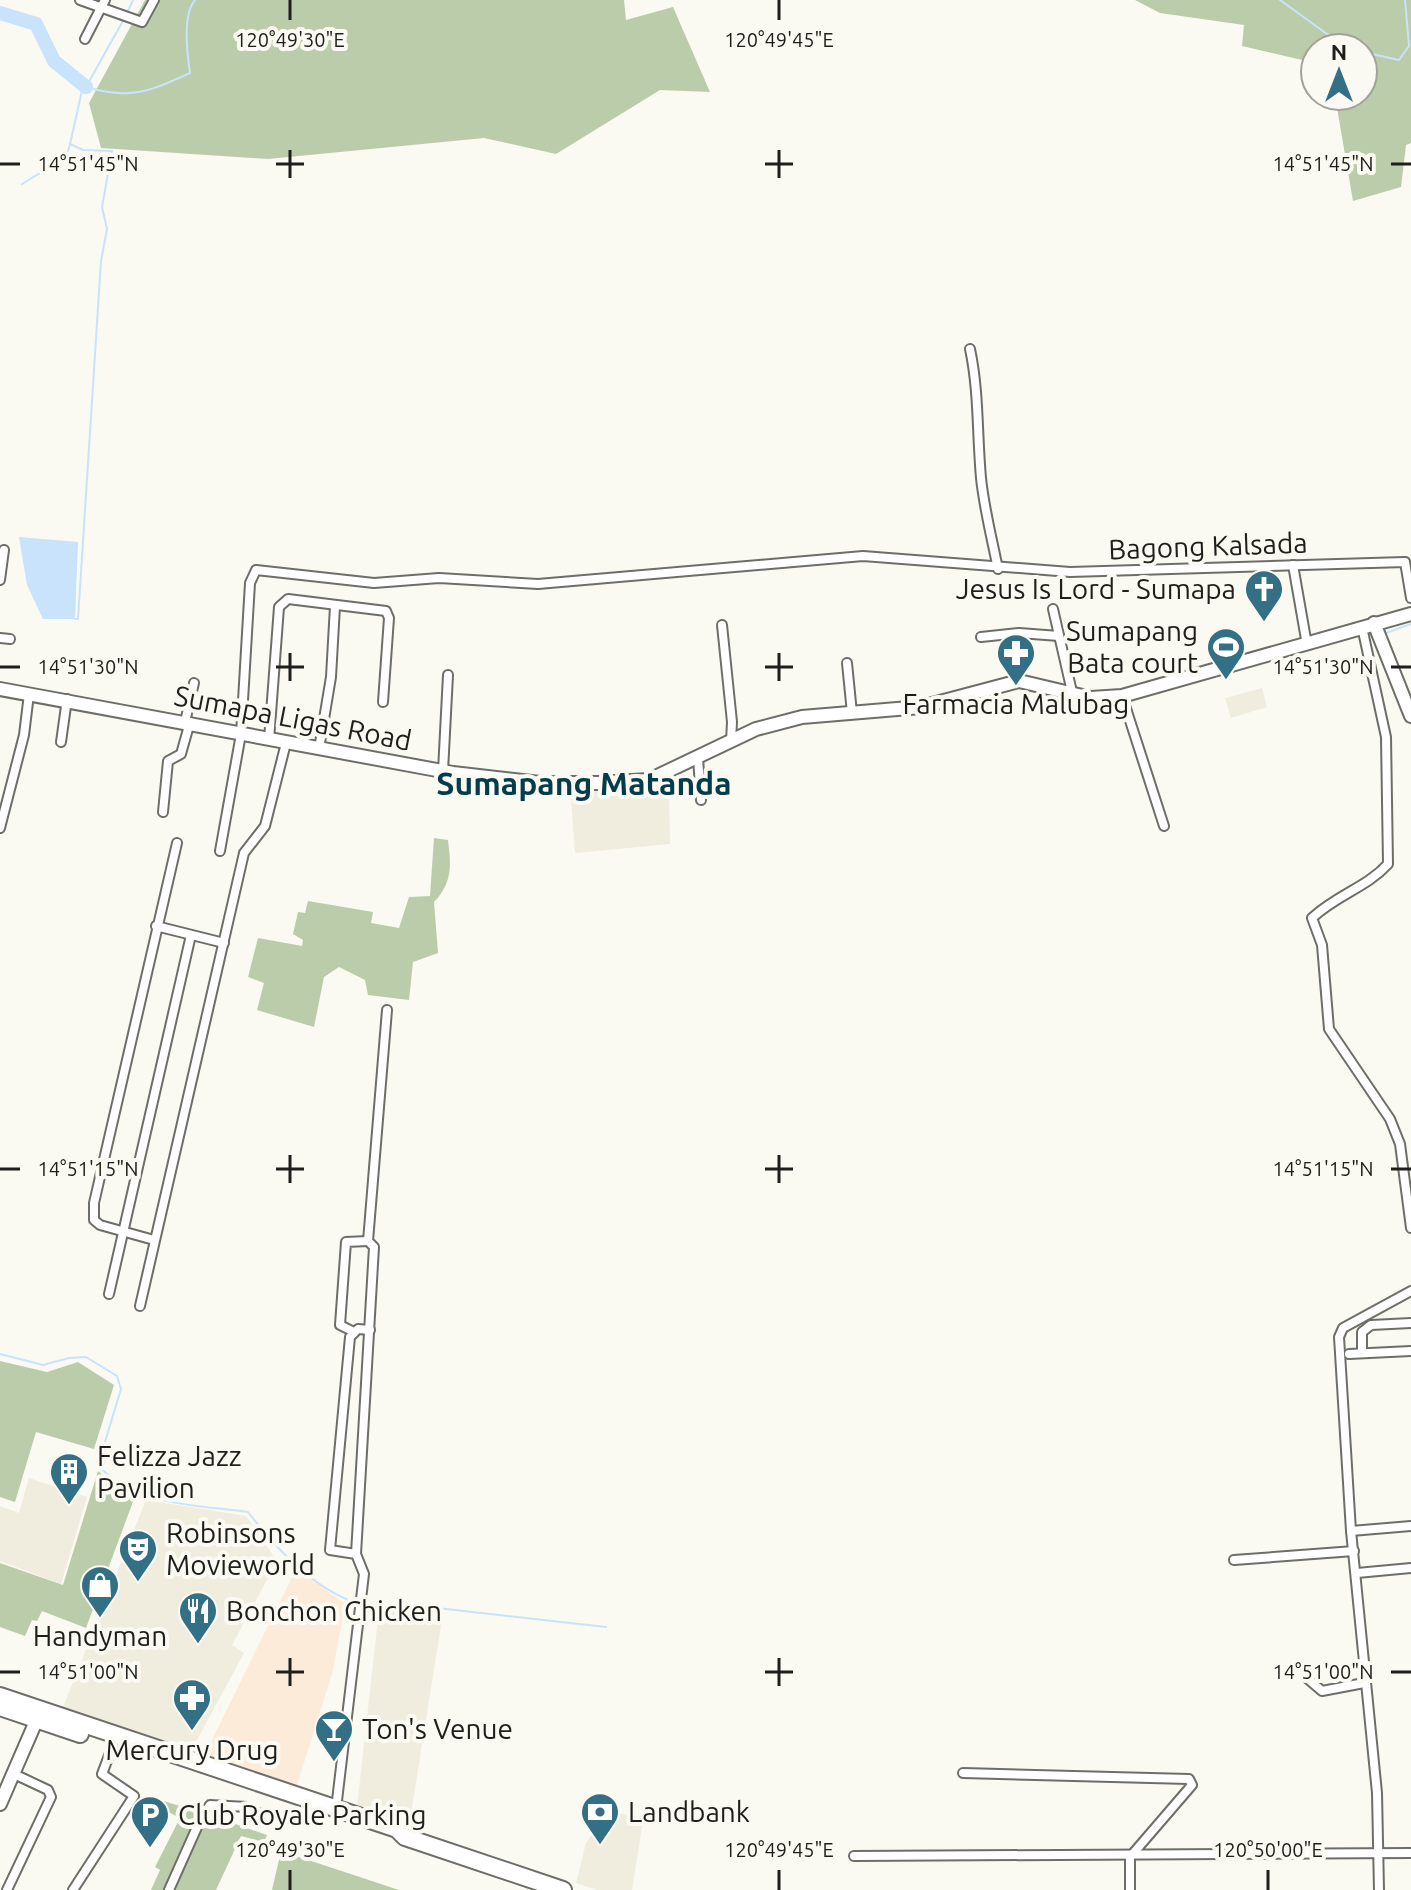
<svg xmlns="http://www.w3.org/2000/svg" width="1411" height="1890" viewBox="0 0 1411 1890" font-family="Ubuntu,sans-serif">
  <rect width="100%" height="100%" fill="#faf9f2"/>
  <!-- built -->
  <g fill="#f0eddf">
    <polygon points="1262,688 1267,707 1231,718 1225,698"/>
    <polygon points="669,781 670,844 575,853 571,798 591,799 591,785"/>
    <polygon points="29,1478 87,1497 61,1584 0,1561 0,1506 19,1513"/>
    <polygon points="146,1500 246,1516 277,1561 232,1645 244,1653 190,1753 63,1707"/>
    <polygon points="379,1610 443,1613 409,1826 357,1807"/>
    <polygon points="610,1810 643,1820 632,1890 597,1890 576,1883 586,1843"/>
  </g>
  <!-- industrial -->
  <polygon fill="#fdebda" points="296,1569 350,1607 343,1617 332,1674 296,1788 203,1758"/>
  <!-- green -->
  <g fill="#bbccab">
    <polygon points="145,0 624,0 626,20 673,7 710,92 660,90 556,154 484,138 268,159 101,148 89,103"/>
    <polygon points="1135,0 1411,0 1411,143 1406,145 1401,187 1353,201 1335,96 1363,96 1363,48 1315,48 1315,63 1242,46 1244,25 1160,13"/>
    <path d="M434,838l14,2c3,25 5,42 -14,62l4,51 -25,9 -4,38 -41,-5 -3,-15 -26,-13 -15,10 -10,50 -57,-17 7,-27 -16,-6 10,-39 44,8 1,-6 -10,-6 5,-22 7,1 3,-12 65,11 -2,11 28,5 10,-31 21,-1z"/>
    <polygon points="0,1361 47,1372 78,1362 114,1385 94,1449 36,1432 15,1502 0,1497"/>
    <polygon points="98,1471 134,1499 86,1628 42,1611 37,1621 32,1620 25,1636 0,1627 0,1563 63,1585"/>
    <polygon points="154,1798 199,1812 199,1823 169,1890 151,1890 160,1870 155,1867 180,1818 151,1803"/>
    <polygon points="207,1814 267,1835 264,1842 241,1836 216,1890 172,1890"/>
    <polygon points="281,1851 399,1890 272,1890"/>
  </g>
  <!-- water -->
  <polygon fill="#c8e3fb" points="19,537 78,542 75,619 43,619 27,585"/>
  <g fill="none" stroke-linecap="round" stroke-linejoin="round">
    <!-- stream -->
    <g stroke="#c8e3fb" stroke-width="2">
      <polyline points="1280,0 1327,34 1356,48"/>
      <polyline points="127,13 133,0"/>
      <path d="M124,19l-38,68c45,13 62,5 104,-14 -3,-20 -8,-58 5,-73"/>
      <polyline points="1363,52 1399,60 1409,46 1405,0"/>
      <polyline points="22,184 66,157 70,145"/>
      <polyline points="75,619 78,619 101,261 107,229 102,207 112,151 83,150 70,144 83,86"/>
      <polyline points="1386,633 1411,624"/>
      <path d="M0,1354l43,11 26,-7 17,-1 31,19 4,13 -23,76c36,41 99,40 150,47 28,36 63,75 108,91"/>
      <polyline points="377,1607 402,1604 606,1627"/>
    </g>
    <!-- river -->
    <polyline stroke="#c8e3fb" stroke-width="14" points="0,13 36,24 54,61 86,87"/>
    <defs>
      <g id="street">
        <polyline points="80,0 142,22 154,0"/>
        <polyline points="85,39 105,0"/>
        <path d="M970,349c9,42 7,85 11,129 3,30 11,61 17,91"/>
        <polyline points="1293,565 1307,645"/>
        <polyline points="0,580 4,550"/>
        <polyline points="1053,609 1072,692"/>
        <polyline points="722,625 732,722 731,741"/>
        <path d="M1362,627l24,110 2,127c-22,24 -50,30 -76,54l10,27 7,84 61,90 10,25 11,84"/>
        <polyline points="981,637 1019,633 1059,636"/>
        <polyline points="0,638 10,639"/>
        <polyline points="847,663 852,713"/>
        <polyline points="1122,696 1164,826"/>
        <polyline points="185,722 194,683"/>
        <polyline points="269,740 279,607 288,599 386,611 389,618 383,702"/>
        <polyline points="61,742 67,699"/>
        <polyline points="319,749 331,677 335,606"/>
        <polyline points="698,758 701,800"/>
        <polyline points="443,771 448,675"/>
        <polyline points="163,812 168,761 181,754 190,722"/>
        <polyline points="0,828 24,735 29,694"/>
        <polyline points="220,851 241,734 250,583 256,570 374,583 439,578 538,584 863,556 1070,572 1405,562 1411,598"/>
        <polyline points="156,926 224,943"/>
        <polyline points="154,1240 100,1225 94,1220 94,1203 177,843"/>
        <polyline points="109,1294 191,935"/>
        <polyline points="140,1306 244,853 265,826 286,743"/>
        <polyline points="352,1331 340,1325 346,1242 368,1241"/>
        <polyline points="1362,1353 1362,1332 1371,1325 1411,1323"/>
        <polyline points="1349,1354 1411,1351"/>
        <polyline points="1351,1531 1411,1526"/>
        <polyline points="356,1554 330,1550 350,1337 358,1329 370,1330"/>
        <polyline points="1234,1560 1354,1551"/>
        <polyline points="1357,1573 1411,1568"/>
        <polyline points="1308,1679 1322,1691 1364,1683"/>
        <polyline points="963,1773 1189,1779 1192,1785 1130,1857 1130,1890"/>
        <polyline points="336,1809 364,1574 356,1554 374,1247 368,1241 387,1010"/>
        <polyline points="854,1856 1411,1853"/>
        <polyline points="7,1890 51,1797 48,1790 14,1774"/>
        <polyline points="73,1890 134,1796 102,1774 113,1745"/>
        <polyline points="169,1890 202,1816 210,1805 247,1807 279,1824"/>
        <polyline points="1379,1890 1377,1793 1351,1531 1339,1337 1343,1328 1411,1291"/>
      </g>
      <g id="secondary">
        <polyline points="1374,623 1411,716"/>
        <polyline points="0,689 453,773 540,783 598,783 649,780 756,729 802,717 921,707 1019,681 1091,698 1122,696 1411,614"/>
        <polyline points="0,1804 40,1712"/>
      </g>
      <g id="highway">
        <polyline points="0,1696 397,1829 405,1837 563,1890"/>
        <polyline points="0,1707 80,1734"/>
      </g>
    </defs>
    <!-- street casing -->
    <use href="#street" stroke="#6e6e68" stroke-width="12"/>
    <!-- secondary casing -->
    <use href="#secondary" stroke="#6e6e68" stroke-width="16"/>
    <!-- highway casing -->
    <use href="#highway" stroke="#6e6e68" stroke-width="20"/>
    <!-- street -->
    <use href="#street" stroke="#fff" stroke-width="8"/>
    <!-- secondary -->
    <use href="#secondary" stroke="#fff" stroke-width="12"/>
    <!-- highway -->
    <use href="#highway" stroke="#fff" stroke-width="16"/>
  </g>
  <!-- ticks -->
  <path fill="none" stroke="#1e1e1c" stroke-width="3" d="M290,0v20M779,0v20M290,150v28M779,150v28M0,164h20M276,164h28M765,164h28M1391,164h20M290,653v28M779,653v28M0,667h20M276,667h28M765,667h28M1391,667h20M290,1155v28M779,1155v28M0,1169h20M276,1169h28M765,1169h28M1391,1169h20M290,1658v28M779,1658v28M0,1672h20M276,1672h28M765,1672h28M1391,1672h20M290,1870v20M779,1870v20M1268,1870v20"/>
  <!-- icons -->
  <defs>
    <symbol id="church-pin" viewBox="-11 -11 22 30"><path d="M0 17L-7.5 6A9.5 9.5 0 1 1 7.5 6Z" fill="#337086" stroke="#faf9f2"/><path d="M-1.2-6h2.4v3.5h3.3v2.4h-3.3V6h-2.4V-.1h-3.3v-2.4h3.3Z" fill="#fff"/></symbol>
    <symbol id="stadium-pin" viewBox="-11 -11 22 30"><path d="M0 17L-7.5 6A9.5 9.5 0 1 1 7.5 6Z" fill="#337086" stroke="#faf9f2"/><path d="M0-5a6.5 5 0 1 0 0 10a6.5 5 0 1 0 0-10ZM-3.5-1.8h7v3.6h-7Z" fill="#fff"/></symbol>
    <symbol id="pharmacy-pin" viewBox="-11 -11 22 30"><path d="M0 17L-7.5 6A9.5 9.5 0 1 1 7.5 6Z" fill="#337086" stroke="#faf9f2"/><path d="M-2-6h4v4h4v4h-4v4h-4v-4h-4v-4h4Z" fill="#fff"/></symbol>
    <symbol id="building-pin" viewBox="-11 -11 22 30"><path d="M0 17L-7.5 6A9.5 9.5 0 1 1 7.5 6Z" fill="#337086" stroke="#faf9f2"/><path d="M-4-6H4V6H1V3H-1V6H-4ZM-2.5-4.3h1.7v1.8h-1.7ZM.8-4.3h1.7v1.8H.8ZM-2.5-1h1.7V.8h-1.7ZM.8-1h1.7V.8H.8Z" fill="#fff"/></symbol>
    <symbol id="theatre-pin" viewBox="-11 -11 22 30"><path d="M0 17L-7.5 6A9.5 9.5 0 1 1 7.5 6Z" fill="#337086" stroke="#faf9f2"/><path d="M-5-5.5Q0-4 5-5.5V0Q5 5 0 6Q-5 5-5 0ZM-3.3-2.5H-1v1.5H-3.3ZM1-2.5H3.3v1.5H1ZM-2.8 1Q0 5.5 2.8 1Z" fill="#fff"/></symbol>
    <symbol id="shop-pin" viewBox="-11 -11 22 30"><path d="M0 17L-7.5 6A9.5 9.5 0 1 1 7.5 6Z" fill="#337086" stroke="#faf9f2"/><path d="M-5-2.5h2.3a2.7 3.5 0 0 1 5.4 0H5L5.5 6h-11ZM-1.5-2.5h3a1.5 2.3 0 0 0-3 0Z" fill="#fff"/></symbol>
    <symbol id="restaurant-pin" viewBox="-11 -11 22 30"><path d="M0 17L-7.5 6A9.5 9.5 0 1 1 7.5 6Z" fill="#337086" stroke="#faf9f2"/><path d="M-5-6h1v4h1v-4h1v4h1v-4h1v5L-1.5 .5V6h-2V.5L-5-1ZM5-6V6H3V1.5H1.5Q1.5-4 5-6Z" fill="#fff"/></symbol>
    <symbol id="bar-pin" viewBox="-11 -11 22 30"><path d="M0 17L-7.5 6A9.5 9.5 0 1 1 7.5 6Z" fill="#337086" stroke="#faf9f2"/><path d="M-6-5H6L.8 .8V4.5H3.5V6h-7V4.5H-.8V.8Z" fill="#fff"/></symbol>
    <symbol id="bank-pin" viewBox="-11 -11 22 30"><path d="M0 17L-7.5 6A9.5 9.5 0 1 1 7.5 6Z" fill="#337086" stroke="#faf9f2"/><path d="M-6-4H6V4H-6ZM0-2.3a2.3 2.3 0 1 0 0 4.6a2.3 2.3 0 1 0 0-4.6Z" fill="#fff"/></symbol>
    <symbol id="parking-pin" viewBox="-11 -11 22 30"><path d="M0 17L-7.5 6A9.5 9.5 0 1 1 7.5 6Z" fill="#337086" stroke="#faf9f2"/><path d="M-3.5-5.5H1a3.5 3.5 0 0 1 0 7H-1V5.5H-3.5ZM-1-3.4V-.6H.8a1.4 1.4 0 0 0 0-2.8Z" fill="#fff"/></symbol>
  </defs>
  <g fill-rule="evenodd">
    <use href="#church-pin" x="1242" y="567" width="44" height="60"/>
    <use href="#stadium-pin" x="1204" y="625" width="44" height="60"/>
    <use href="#pharmacy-pin" x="994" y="631" width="44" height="60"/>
    <use href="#building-pin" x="47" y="1450" width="44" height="60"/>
    <use href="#theatre-pin" x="116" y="1527" width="44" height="60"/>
    <use href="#shop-pin" x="78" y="1563" width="44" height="60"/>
    <use href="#restaurant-pin" x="176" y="1589" width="44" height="60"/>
    <use href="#pharmacy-pin" x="170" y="1676" width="44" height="60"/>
    <use href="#bar-pin" x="312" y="1707" width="44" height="60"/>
    <use href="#bank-pin" x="578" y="1790" width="44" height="60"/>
    <use href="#parking-pin" x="128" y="1793" width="44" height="60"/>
  </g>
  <g text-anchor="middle" stroke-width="8" stroke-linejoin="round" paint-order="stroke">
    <!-- street labels -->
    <g font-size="28" fill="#1e1e1c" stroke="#faf9f2">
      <text transform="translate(1208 546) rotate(-2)" y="10">Bagong Kalsada</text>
      <text transform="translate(293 718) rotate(11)" y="10">Sumapa Ligas Road</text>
    </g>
    <!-- poi labels -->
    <g font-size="28" fill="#1e1e1c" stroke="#faf9f2" text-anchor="start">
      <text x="1236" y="599" text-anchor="end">Jesus Is Lord - Sumapa</text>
      <text x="1198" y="641" text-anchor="end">Sumapang<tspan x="1198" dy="32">Bata court</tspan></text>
      <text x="1016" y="714" text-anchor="middle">Farmacia Malubag</text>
      <text x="97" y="1466">Felizza Jazz<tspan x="97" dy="32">Pavilion</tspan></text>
      <text x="166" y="1543">Robinsons<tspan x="166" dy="32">Movieworld</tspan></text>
      <text x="226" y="1621">Bonchon Chicken</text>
      <text x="100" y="1646" text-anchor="middle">Handyman</text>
      <text x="362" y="1739">Ton's Venue</text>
      <text x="192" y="1760" text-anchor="middle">Mercury Drug</text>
      <text x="628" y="1822">Landbank</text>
      <text x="178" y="1825">Club Royale Parking</text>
    </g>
    <!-- quarter labels -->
    <g font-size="32" font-weight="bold" fill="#043c4c" stroke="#faf9f2">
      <text x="584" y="795">Sumapang Matanda</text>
    </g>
  </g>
  <g font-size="20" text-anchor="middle" fill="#1e1e1c" stroke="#faf9f2" stroke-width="8" stroke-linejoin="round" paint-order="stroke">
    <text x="290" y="47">120°49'30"E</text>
    <text x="779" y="47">120°49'45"E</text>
    <text x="88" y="171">14°51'45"N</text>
    <text x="1323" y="171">14°51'45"N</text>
    <text x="88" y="674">14°51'30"N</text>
    <text x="1323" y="674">14°51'30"N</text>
    <text x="88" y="1176">14°51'15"N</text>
    <text x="1323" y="1176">14°51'15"N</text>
    <text x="88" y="1679">14°51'00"N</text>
    <text x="1323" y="1679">14°51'00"N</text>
    <text x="290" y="1857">120°49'30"E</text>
    <text x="779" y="1857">120°49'45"E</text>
    <text x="1268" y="1857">120°50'00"E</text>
  </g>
  <!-- north arrow -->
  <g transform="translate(1339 72)"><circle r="38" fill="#faf9f2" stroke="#a2a19c" stroke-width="2"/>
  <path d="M0-6L14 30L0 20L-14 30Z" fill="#337086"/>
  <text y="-12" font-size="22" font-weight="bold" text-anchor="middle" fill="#1e1e1c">N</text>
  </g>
</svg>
